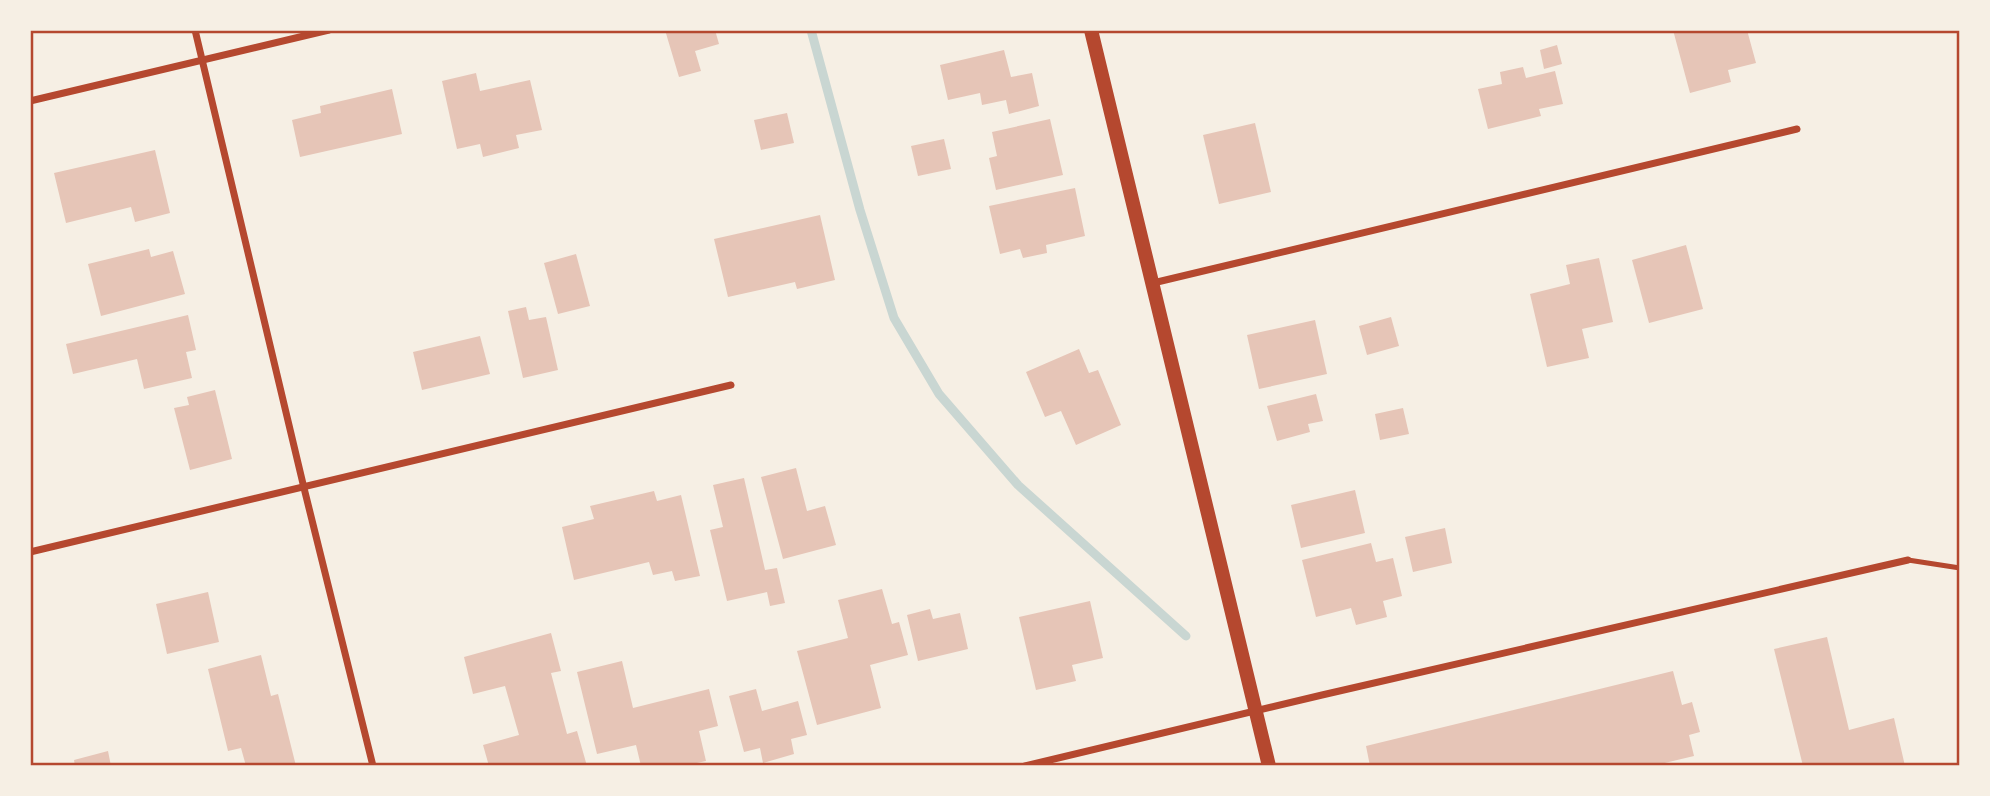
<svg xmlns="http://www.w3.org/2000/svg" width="1990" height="796" viewBox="0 0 1990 796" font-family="'Nunito Sans',sans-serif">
  <rect width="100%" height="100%" fill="#f6efe4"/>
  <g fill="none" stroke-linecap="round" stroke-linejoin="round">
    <!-- stream -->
    <polyline stroke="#c9d6d2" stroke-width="9" points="811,30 860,210 894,318 939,394 1018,485 1186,636"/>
  </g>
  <!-- building -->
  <g fill="#e6c5b7">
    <polygon points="665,30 715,30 719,44 695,51 701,71 679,77"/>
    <polygon points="1673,30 1747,30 1756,63 1728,70 1731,82 1690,93"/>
    <polygon points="1557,45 1562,64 1544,69 1540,50"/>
    <polygon points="1004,50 1011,77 1032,73 1039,106 1009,114 1006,100 982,105 980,93 948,100 940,65"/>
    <polygon points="1523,67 1526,78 1555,71 1563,104 1539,109 1541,116 1488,129 1478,89 1502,84 1500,72"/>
    <polygon points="476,73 480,91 530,80 542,130 516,135 519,148 483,157 480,144 457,149 442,81"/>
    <polygon points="392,89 402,134 300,157 292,120 321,113 320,106"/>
    <polygon points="787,113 794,143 761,150 754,120"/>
    <polygon points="1050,119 1063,175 996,190 989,158 997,156 992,132"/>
    <polygon points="1255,123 1271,192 1219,204 1203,135"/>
    <polygon points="944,139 951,169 918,176 911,146"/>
    <polygon points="155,150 170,213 135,222 131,207 66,223 54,173"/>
    <polygon points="1075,188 1085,236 1046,245 1047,253 1023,258 1020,249 1000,254 989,206"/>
    <polygon points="820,215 835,280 797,289 795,282 728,297 714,239"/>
    <polygon points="1686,245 1703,309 1649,323 1632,260"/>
    <polygon points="149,249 151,257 173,251 185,294 101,316 88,264"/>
    <polygon points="576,254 590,306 558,314 544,263"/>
    <polygon points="1599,258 1613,322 1582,329 1589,358 1547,367 1530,294 1570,284 1566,265"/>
    <polygon points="526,307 529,320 546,317 558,370 523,378 508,311"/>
    <polygon points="188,315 196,350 186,352 192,378 144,389 137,359 73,374 66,344"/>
    <polygon points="1391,317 1399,346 1367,355 1359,326"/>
    <polygon points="1315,320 1327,374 1259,389 1247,335"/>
    <polygon points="480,336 490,374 422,390 413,352"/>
    <polygon points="1079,349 1089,373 1098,370 1121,425 1076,445 1061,411 1045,417 1026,372"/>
    <polygon points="215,390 232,459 190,470 174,408 189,405 187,397"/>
    <polygon points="1316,394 1323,421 1308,424 1310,432 1277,441 1267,406"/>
    <polygon points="1403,408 1409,434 1380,440 1375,414"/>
    <polygon points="796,468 807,511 825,506 836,545 783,559 761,477"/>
    <polygon points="744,478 765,570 777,568 785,603 770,606 767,592 727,601 710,530 723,527 713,485"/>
    <polygon points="1355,490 1365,533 1301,548 1291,505"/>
    <polygon points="654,491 657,501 681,495 700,576 675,581 672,571 653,575 649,562 574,580 562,527 594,519 590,506"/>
    <polygon points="1445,528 1452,563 1413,572 1405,537"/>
    <polygon points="1371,543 1376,562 1393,558 1402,596 1383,601 1387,617 1356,625 1351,608 1316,617 1302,560"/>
    <polygon points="882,589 892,624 899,622 908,655 870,665 881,708 817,725 797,651 848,638 838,600"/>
    <polygon points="208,592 219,642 167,654 156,604"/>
    <polygon points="1090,601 1103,658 1072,665 1076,681 1036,690 1019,617"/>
    <polygon points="930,609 933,619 960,613 968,649 918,661 907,615"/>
    <polygon points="551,633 561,671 551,673 567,734 577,731 587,766 489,766 483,745 519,735 505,686 473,694 464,657"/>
    <polygon points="1827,637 1849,730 1894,718 1905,766 1803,766 1774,649"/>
    <polygon points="261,655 271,696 278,694 296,766 246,766 241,748 228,751 208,669"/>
    <polygon points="622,661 633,708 709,689 718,726 699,731 706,761 683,766 641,766 636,745 597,754 577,672"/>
    <polygon points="1673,671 1682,705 1692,702 1700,732 1689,735 1694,756 1652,766 1370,766 1366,746"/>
    <polygon points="756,689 762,711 798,701 807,735 791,739 794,754 763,763 760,748 744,752 729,696"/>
    <polygon points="108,751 111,766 75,766 74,760"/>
  </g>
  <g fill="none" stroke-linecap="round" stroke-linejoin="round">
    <!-- service -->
    <polyline stroke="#b5482f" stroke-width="5" points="1908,560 1960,568"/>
    <!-- minor -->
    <g stroke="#b5482f" stroke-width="7">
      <polyline points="195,30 304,488 373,766"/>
      <polyline points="30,101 329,30"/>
      <polyline points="1153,283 1797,129"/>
      <polyline points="30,552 731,385"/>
      <polyline points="1025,766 1322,695 1908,560"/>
    </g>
    <!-- secondary -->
    <polyline stroke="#b5482f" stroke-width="14" points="1091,30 1269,766"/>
  </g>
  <!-- border -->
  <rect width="1990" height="796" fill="none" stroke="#f6efe4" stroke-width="63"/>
  <rect x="32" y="32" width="1926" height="732" fill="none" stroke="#b5482f" stroke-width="2.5"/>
</svg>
